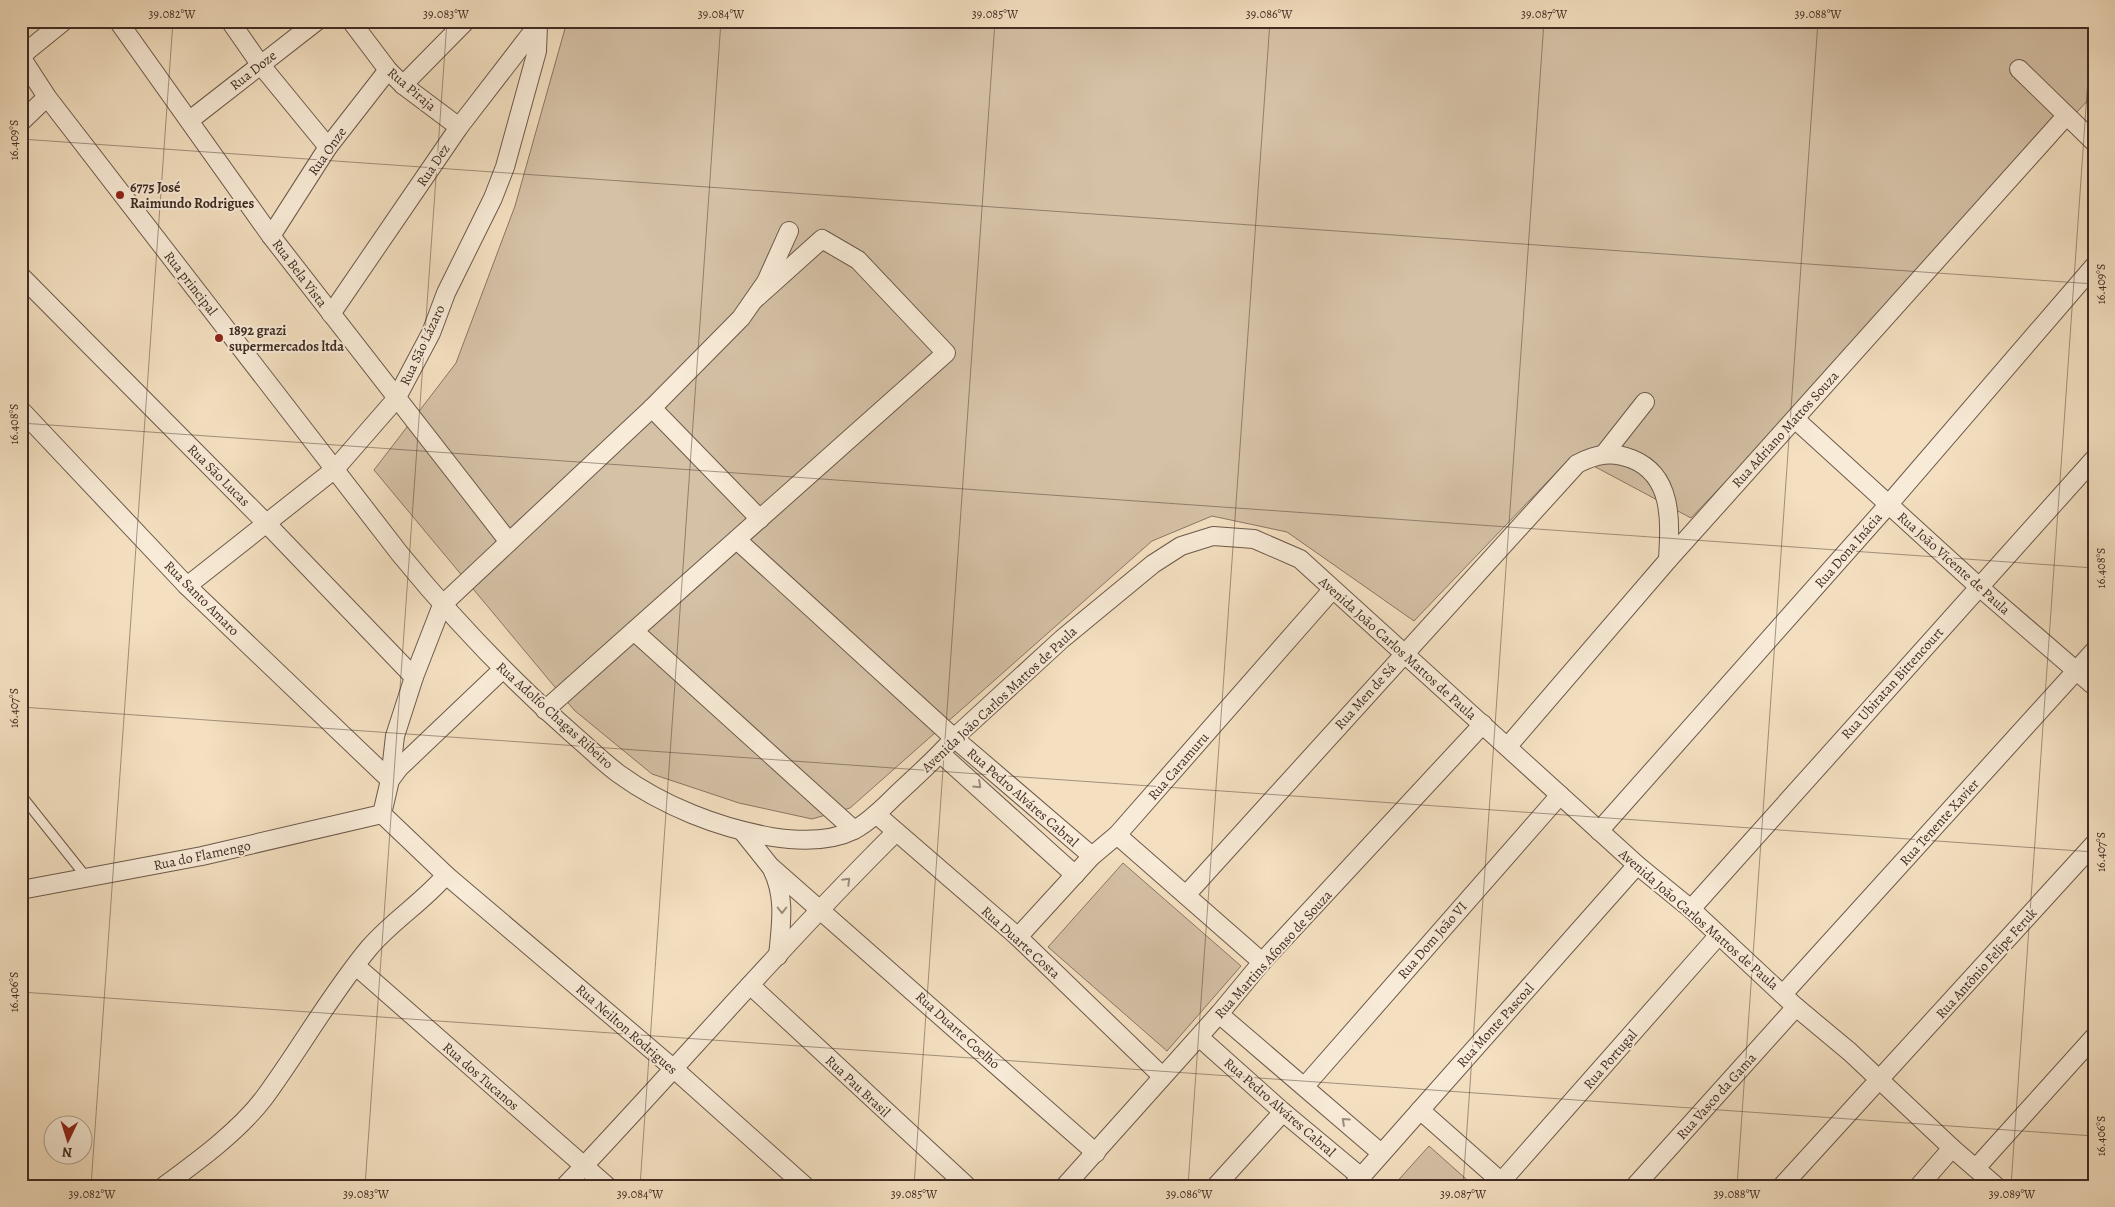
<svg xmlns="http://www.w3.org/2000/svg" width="2115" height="1207" viewBox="0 0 2115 1207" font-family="Alegreya,serif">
  <rect width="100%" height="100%" fill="#f4e0c1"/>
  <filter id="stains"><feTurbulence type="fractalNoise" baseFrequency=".004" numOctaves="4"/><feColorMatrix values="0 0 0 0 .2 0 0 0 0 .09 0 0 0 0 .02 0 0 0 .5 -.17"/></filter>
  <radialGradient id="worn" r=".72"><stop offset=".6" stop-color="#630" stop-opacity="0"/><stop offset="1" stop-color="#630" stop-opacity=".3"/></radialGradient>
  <!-- green -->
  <g fill="#d5c1a6" stroke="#8a7665">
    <polygon points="570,21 2094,21 2094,94 1691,518 1573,455 1414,621 1287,532 1212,516 1152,541 850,808 812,819 739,803 652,774 574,710 374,470 456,363 515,206 566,25"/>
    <polygon points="1123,863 1241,966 1167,1051 1048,947"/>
    <polygon points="1429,1146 1474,1186 1393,1186"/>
  </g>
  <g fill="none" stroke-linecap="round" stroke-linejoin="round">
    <defs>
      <polyline id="service" points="21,795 87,878"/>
      <g id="minor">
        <polyline points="118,21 271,236 509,542"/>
        <polyline points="230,21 260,64 328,147"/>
        <polyline points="351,21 388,70 403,85 459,127"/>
        <polyline points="21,56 64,21"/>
        <path d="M21,57l26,40 353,457c54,66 112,127 176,183 14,12 28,26 43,37 44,32 100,54 153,63 26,4 58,5 82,-7 15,-8 29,-22 41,-34 20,-19 41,-37 59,-58l108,-99 91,-75 28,-18 32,-10 41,3 46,20 337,306 54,44 105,98 54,45 102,96 44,38"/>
        <polyline points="2019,69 2094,142"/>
        <polyline points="403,85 466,21"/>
        <polyline points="190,120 317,21"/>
        <polyline points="21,122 47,97"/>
        <polyline points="271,236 328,147 388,70"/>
        <polyline points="21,276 267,524 414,677"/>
        <polyline points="331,314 459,127 540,22"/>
        <polyline points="652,408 760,519"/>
        <polyline points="21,410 187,586 390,780"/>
        <polyline points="1795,419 1978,586 2094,686"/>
        <polyline points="1604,454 1645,402"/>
        <polyline points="737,540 954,738 1092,856"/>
        <polyline points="187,586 335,469 396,399 431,333 446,293 493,198 505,167 537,51 538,26"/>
        <polyline points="634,631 854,830"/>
        <polyline points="545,710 946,353 858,260 822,239 754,300"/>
        <polyline points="1508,746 1668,560 2066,116"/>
        <polyline points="941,754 1075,875"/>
        <polyline points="390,780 395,736 414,677 442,605 652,408 741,318 766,282 789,231"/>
        <polyline points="876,814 1018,937 1162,1076"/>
        <polyline points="742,831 770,866 1096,1153"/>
        <polyline points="1599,831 1889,504 2094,266"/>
        <polyline points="1117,835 1262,962"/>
        <path d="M772,869c14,28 9,56 6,87"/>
        <polyline points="446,875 673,1068 805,1186"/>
        <polyline points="21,890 202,856 382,814"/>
        <path d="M1186,895l391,-431c19,-10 35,-13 55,-5 42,17 38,64 36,101"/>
        <polyline points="1691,909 2094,459"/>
        <polyline points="1018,937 1092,856 1117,835 1332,590"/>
        <polyline points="356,966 607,1186"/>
        <polyline points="750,985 967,1186"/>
        <polyline points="1784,993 2094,651"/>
        <polyline points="1219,1014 1381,1153"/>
        <polyline points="1199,1037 1283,1112 1361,1177"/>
        <polyline points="1305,1086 1560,795"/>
        <polyline points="1420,1110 1506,1186"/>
        <polyline points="1976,1168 2094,1037"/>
        <polyline points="1501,1182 1718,936"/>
        <path d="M164,1186c34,-25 75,-55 100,-88 36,-49 66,-103 105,-150 23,-27 54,-46 77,-73l-64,-61 8,-34 9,-12 104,-99"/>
        <path d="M565,1186c111,-117 216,-240 331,-354"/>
        <polyline points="1065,1186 1219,1014 1262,962 1483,724"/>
        <polyline points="1216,1186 1283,1112"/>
        <polyline points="1353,1186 1637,865"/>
        <polyline points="1635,1186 1796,1007"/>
        <polyline points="1782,1186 2094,844"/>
        <polyline points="1919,1186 1952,1148"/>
      </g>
    </defs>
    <!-- service casing -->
    <use href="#service" stroke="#6d594b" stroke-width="11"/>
    <!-- minor casing -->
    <use href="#minor" stroke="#6d594b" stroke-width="20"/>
    <!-- service -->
    <use href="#service" stroke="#f8ebd7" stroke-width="9"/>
    <!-- minor -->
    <use href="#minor" stroke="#f8ebd7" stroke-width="18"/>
  </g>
  <!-- one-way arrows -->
  <defs><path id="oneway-chevron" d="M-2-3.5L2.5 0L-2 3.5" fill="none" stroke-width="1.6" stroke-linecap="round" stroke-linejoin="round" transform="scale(1.25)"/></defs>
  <g stroke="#9c8c7e">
    <use href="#oneway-chevron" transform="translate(978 785) rotate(43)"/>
    <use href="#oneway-chevron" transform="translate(847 881) rotate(-45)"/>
    <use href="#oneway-chevron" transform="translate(782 910) rotate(90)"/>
    <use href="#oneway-chevron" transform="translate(1345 1121) rotate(-138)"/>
  </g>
  <!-- ticks -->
  <path fill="none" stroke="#402c24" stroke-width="1" stroke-opacity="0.45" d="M21,139l2073,145M21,423l2073,145M21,707l2073,145M21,992l2073,144M91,1186l82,-1165M365,1186l82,-1165M640,1186l81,-1165M914,1186l81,-1165M1188,1186l82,-1165M1463,1186l81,-1165M1737,1186l81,-1165M2011,1186l81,-1165"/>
  <!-- markers -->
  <g fill="#8f2418" stroke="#f8ebd7" stroke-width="2">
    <circle cx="120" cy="195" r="5"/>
    <circle cx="219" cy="338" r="5"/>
  </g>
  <g text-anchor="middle" stroke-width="4" stroke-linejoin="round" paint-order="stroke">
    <!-- street labels -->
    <g font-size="14" fill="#402c24" stroke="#f8ebd7">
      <text transform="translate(253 70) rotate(-38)" y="5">Rua Doze</text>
      <text transform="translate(412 89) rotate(40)" y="5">Rua Piraja</text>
      <text transform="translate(327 151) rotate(-55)" y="5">Rua Onze</text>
      <text transform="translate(433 165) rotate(-56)" y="5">Rua Dez</text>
      <text transform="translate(300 273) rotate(53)" y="5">Rua Bela Vista</text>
      <text transform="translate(191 283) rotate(52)" y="5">Rua principal</text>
      <text transform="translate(422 345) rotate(-65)" y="5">Rua São Lázaro</text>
      <text transform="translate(1785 429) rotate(-48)" y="5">Rua Adriano Mattos Souza</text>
      <text transform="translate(219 475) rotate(45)" y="5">Rua São Lucas</text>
      <text transform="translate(1848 550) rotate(-49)" y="5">Rua Dona Inácia</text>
      <text transform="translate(1954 563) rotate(42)" y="5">Rua João Vicente de Paula</text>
      <text transform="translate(202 598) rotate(45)" y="5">Rua Santo Amaro</text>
      <text transform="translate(1398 648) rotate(42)" y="5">Avenida João Carlos Mattos de Paula</text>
      <text transform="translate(1892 683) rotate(-48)" y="5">Rua Ubiratan Bittencourt</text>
      <text transform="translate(1365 696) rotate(-48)" y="5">Rua Men de Sá</text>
      <text transform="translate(999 699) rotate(-43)" y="5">Avenida João Carlos Mattos de Paula</text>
      <text transform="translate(555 715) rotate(42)" y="5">Rua Adolfo Chagas Ribeiro</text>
      <text transform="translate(1178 766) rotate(-49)" y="5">Rua Caramuru</text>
      <text transform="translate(1023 797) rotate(41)" y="5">Rua Pedro Alváres Cabral</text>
      <text transform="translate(1939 822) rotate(-48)" y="5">Rua Tenente Xavier</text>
      <text transform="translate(202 855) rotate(-12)" y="5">Rua do Flamengo</text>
      <text transform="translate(1699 919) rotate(41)" y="5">Avenida João Carlos Mattos de Paula</text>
      <text transform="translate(1432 940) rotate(-49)" y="5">Rua Dom João VI</text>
      <text transform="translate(1021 942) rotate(42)" y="5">Rua Duarte Costa</text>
      <text transform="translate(1273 954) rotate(-48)" y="5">Rua Martins Afonso de Souza</text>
      <text transform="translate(1986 963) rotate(-48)" y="5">Rua Antônio Felipe Feruk</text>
      <text transform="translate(1495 1025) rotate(-48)" y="5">Rua Monte Pascoal</text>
      <text transform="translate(627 1029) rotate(41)" y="5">Rua Neilton Rodrigues</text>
      <text transform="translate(958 1030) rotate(42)" y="5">Rua Duarte Coelho</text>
      <text transform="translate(1610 1059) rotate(-49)" y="5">Rua Portugal</text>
      <text transform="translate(481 1076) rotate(41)" y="5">Rua dos Tucanos</text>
      <text transform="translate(858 1086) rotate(43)" y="5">Rua Pau Brasil</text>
      <text transform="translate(1716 1096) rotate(-48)" y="5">Rua Vasco da Gama</text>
      <text transform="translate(1280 1107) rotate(41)" y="5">Rua Pedro Alváres Cabral</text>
    </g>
    <!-- poi labels -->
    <g font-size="14" font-weight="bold" fill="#402c24" stroke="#f8ebd7" text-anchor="start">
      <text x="130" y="192">6775 José<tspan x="130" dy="16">Raimundo Rodrigues</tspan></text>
      <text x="229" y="335">1892 grazi<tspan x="229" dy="16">supermercados ltda</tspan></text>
    </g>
  </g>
  <!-- margin -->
  <rect width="2115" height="1207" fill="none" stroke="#f4e0c1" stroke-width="55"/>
  <!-- north arrow -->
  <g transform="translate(68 1140) rotate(184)"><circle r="24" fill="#f8ebd7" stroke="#ae9f8f"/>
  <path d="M0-4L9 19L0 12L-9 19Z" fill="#8f2418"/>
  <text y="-8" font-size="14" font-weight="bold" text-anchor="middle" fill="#402c24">N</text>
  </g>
  <rect x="28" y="28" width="2060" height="1152" fill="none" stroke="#402c24" stroke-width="2"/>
  <g font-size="12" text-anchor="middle" fill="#402c24">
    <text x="172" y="18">39.082°W</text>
    <text x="446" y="18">39.083°W</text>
    <text x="721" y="18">39.084°W</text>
    <text x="995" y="18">39.085°W</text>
    <text x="1269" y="18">39.086°W</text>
    <text x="1544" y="18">39.087°W</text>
    <text x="1818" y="18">39.088°W</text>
    <text transform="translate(14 140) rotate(-90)" y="4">16.409°S</text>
    <text transform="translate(2101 284) rotate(-90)" y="4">16.409°S</text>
    <text transform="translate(14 424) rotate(-90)" y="4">16.408°S</text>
    <text transform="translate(2101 568) rotate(-90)" y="4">16.408°S</text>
    <text transform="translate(14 708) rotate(-90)" y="4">16.407°S</text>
    <text transform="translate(2101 852) rotate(-90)" y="4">16.407°S</text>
    <text transform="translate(14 992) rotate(-90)" y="4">16.406°S</text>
    <text transform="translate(2101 1136) rotate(-90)" y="4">16.406°S</text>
    <text x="92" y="1198">39.082°W</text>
    <text x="366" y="1198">39.083°W</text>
    <text x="640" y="1198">39.084°W</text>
    <text x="914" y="1198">39.085°W</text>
    <text x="1189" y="1198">39.086°W</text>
    <text x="1463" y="1198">39.087°W</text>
    <text x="1737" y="1198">39.088°W</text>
    <text x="2012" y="1198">39.089°W</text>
  </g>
  <rect width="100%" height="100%" filter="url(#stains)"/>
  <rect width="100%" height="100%" fill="url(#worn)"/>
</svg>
